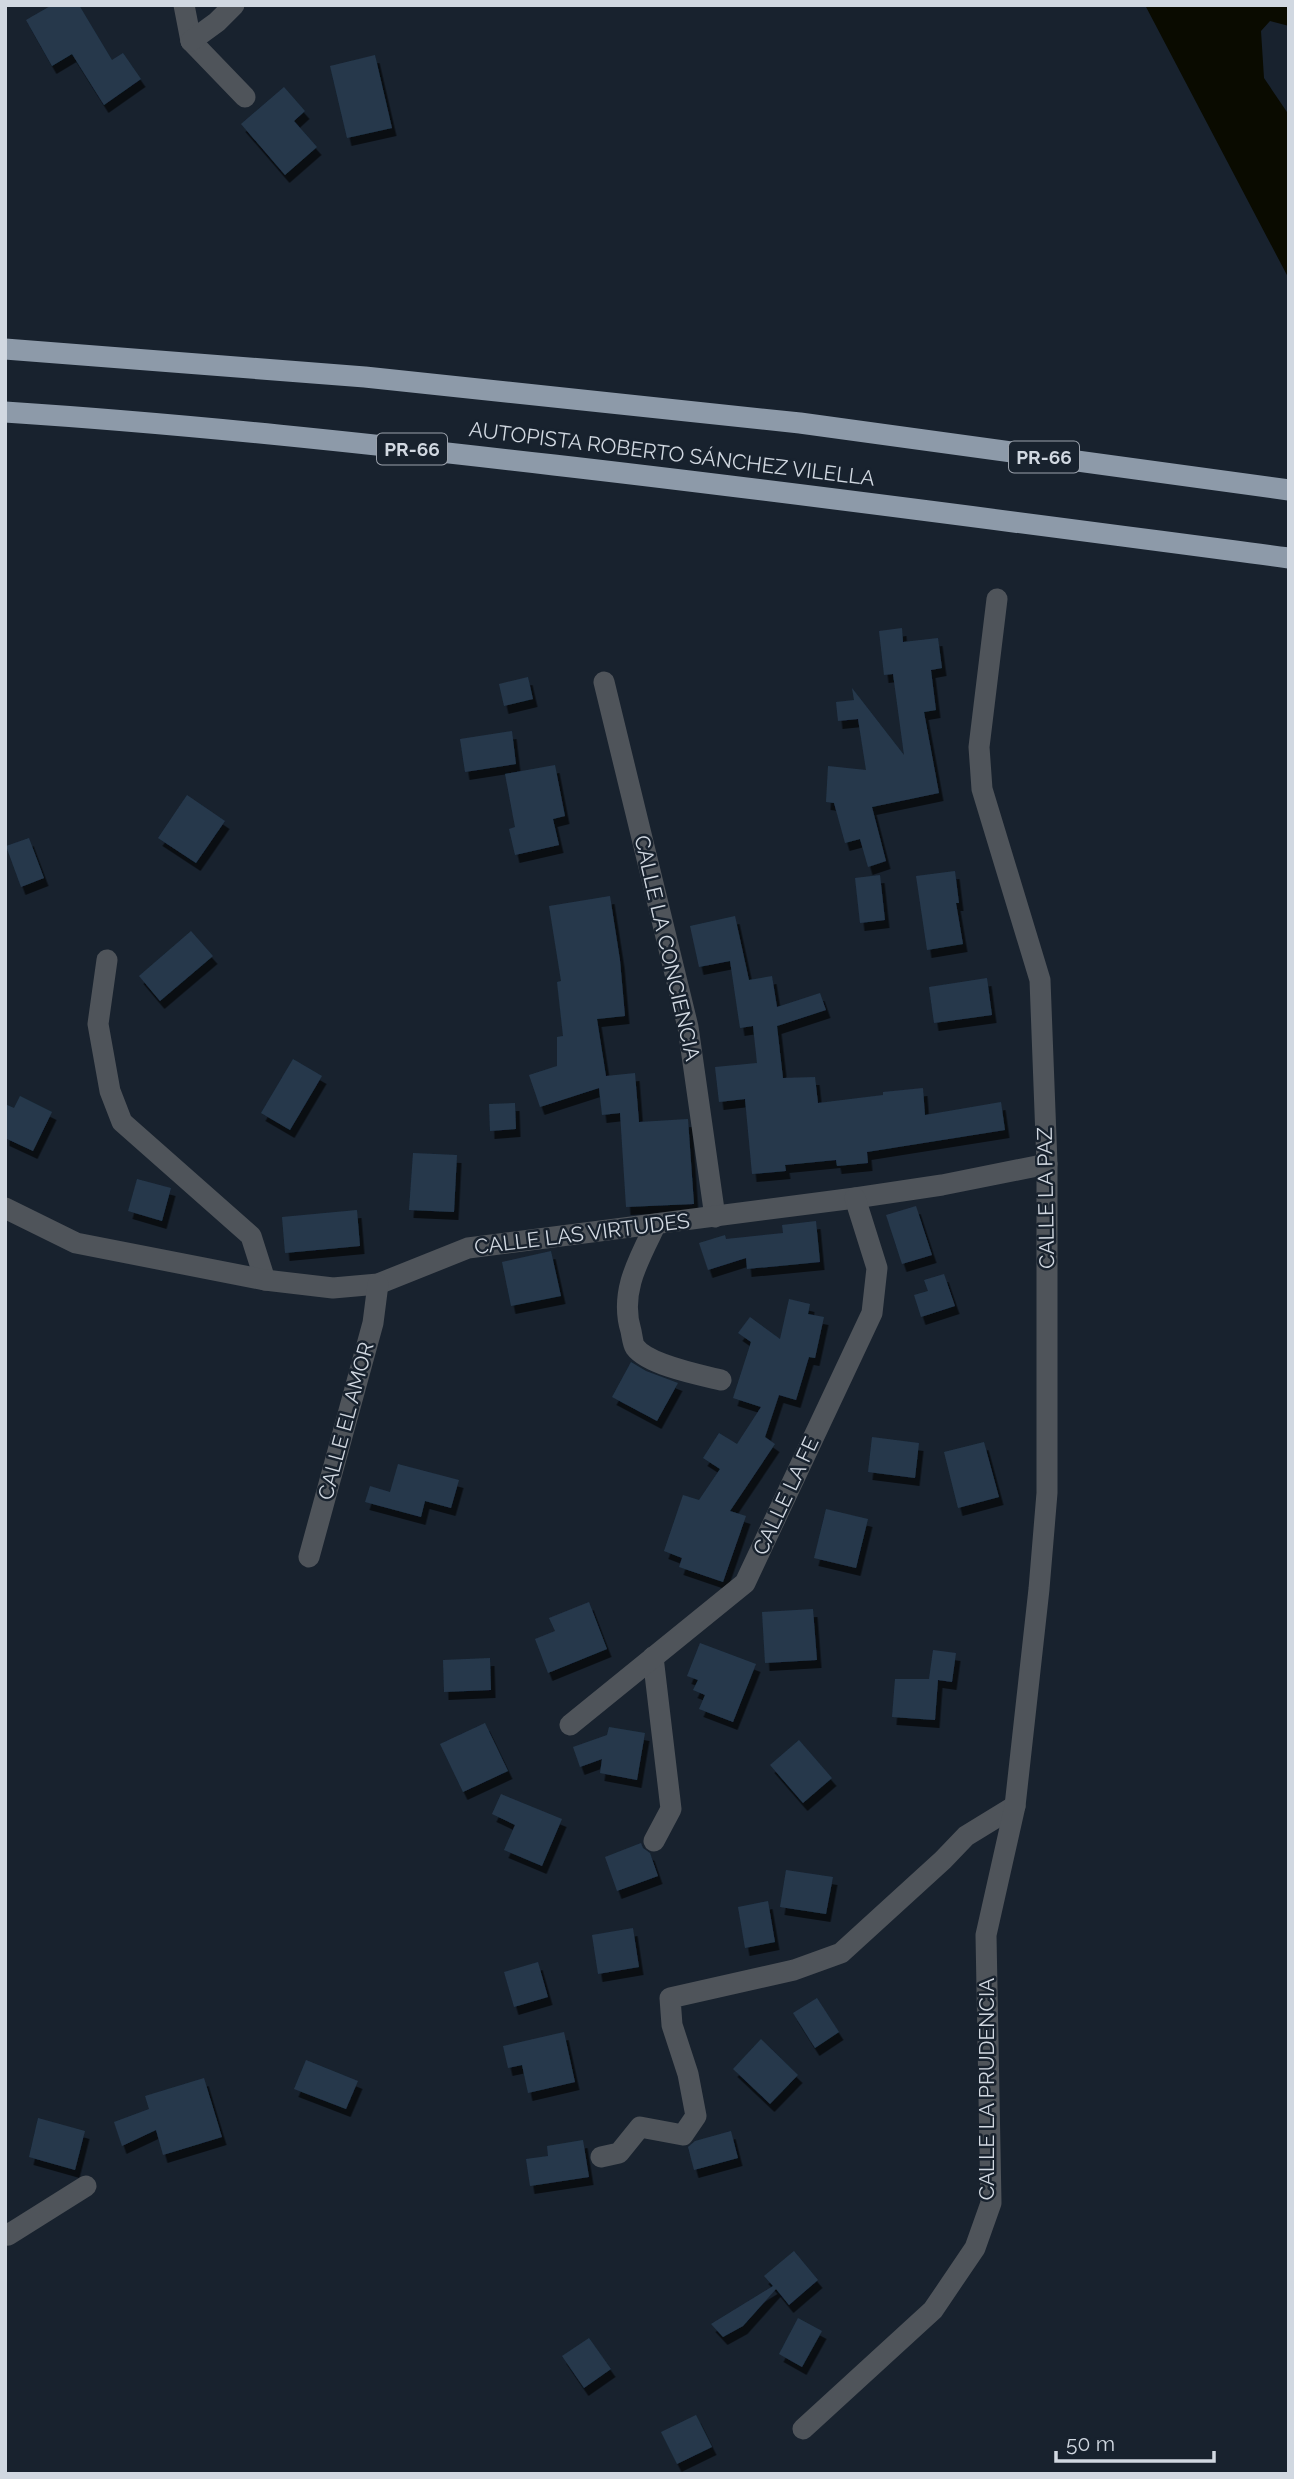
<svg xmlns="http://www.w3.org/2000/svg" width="1294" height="2479" viewBox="0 0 1294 2479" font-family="Raleway,sans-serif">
  <defs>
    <filter id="shadow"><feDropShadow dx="4.5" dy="8" stdDeviation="0" flood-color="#0009"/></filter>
  </defs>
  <rect width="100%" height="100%" fill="#18222e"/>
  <!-- water -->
  <polygon fill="#0a0b00" points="1145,5 1289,5 1289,26 1270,21 1261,31 1264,78 1289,115 1289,279"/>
  <!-- building -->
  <g fill="#25384c" filter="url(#shadow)">
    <polygon points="52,5 79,5 112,60 123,53 141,79 104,105 72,54 52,66 26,20"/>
    <polygon points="375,55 392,128 347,138 330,66"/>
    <polygon points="284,87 305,111 294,121 317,147 285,175 241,124"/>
    <polygon points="902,628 903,642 938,638 942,668 931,670 936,710 924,712 939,793 872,807 886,861 868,867 860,839 845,843 834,803 826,802 828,766 866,770 858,719 838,721 836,702 854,700 852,688 904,755 893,674 884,675 879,631"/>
    <polygon points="528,677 533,699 504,706 499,684"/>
    <polygon points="512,731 516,764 465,772 460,739"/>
    <polygon points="555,765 565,816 553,819 559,845 515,855 509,829 515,827 505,774"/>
    <polygon points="187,795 225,821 196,863 158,838"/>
    <polygon points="29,838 44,878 21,887 6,846"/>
    <polygon points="955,871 959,903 956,903 963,944 927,950 916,876"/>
    <polygon points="880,875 885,920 860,923 855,878"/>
    <polygon points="610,896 620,960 625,1016 597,1019 606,1076 635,1073 639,1122 688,1119 694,1204 626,1207 620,1113 602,1115 599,1088 540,1107 529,1075 557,1066 557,1037 563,1036 557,982 561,981 549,906"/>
    <polygon points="735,916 749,980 772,976 777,1007 820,993 826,1010 777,1026 783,1078 815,1077 818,1103 883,1095 883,1092 923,1088 925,1115 1001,1102 1005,1130 867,1152 868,1163 837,1166 836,1160 785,1165 786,1171 752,1174 745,1099 719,1102 715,1067 757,1063 753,1026 740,1028 730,961 699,967 690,926"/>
    <polygon points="191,931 213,956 160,1001 139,976"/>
    <polygon points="987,978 992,1015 934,1023 929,987"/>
    <polygon points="293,1059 322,1076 290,1130 261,1113"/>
    <polygon points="20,1096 52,1112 33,1151 5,1138 5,1104 14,1108"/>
    <polygon points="515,1103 516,1129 490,1131 489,1104"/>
    <polygon points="413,1153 457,1155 454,1212 409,1210"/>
    <polygon points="137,1179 171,1188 162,1221 128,1211"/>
    <polygon points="916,1206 932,1255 902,1264 886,1215"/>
    <polygon points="357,1210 360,1246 285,1253 282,1217"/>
    <polygon points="816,1221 820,1262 747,1269 746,1258 708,1270 699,1243 725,1235 726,1239 783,1233 782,1225"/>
    <polygon points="551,1251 561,1296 511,1306 502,1262"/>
    <polygon points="944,1274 955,1306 921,1317 914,1295 928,1291 924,1280"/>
    <polygon points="789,1299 810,1304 808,1314 824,1317 815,1358 809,1357 796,1400 779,1395 765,1437 775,1444 730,1511 746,1516 723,1582 679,1567 682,1558 664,1551 683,1495 699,1500 720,1469 703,1458 719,1433 737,1444 761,1407 733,1398 751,1342 738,1333 750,1317 780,1339"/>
    <polygon points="631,1362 646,1371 678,1383 657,1421 612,1397"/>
    <polygon points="872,1437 919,1443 915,1478 868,1472"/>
    <polygon points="984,1442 999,1497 958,1508 944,1452"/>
    <polygon points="398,1464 459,1480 451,1508 425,1501 421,1517 365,1502 370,1486 390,1492"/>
    <polygon points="826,1509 868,1519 856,1568 814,1558"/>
    <polygon points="589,1602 607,1649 548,1673 535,1639 555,1631 549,1618"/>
    <polygon points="813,1609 817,1660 765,1663 762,1612"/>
    <polygon points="700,1643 756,1664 733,1722 699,1709 705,1695 693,1690 698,1680 687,1676"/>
    <polygon points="933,1650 956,1653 952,1682 938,1680 935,1720 892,1717 895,1679 929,1679"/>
    <polygon points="490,1658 491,1690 444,1692 443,1660"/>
    <polygon points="485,1723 508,1771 463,1792 440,1744"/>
    <polygon points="609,1727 645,1733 637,1780 600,1773 602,1759 580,1767 573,1747 607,1735"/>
    <polygon points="799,1740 832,1778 803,1803 770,1765"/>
    <polygon points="501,1794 562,1819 542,1866 504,1850 515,1825 492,1814"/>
    <polygon points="641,1843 643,1848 650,1853 658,1876 617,1891 605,1857"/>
    <polygon points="786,1870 833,1877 826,1914 780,1907"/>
    <polygon points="768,1901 775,1942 745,1948 738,1907"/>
    <polygon points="633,1928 639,1967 598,1974 592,1935"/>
    <polygon points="538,1962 548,1997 514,2007 504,1972"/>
    <polygon points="817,1998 839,2032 815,2048 793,2013"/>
    <polygon points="564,2032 575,2082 528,2093 522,2065 508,2068 503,2046"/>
    <polygon points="761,2039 798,2075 770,2104 733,2069"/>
    <polygon points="306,2060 358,2081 346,2109 294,2089"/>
    <polygon points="204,2078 222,2137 163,2155 156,2130 122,2146 114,2122 149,2109 145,2096"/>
    <polygon points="38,2118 85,2131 75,2170 29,2157"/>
    <polygon points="731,2131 738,2158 694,2170 688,2147 695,2141"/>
    <polygon points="583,2140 589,2177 530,2186 526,2159 548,2156 547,2146"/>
    <polygon points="794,2251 818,2280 789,2305 776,2289 743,2326 723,2337 711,2324 773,2286 764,2276"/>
    <polygon points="798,2318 822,2331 802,2367 779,2354"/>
    <polygon points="589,2338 611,2369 584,2388 562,2356"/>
    <polygon points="696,2415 712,2447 677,2464 661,2432"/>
  </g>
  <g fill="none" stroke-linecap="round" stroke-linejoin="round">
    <!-- minor -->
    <g stroke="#4f545a" stroke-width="21">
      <polyline points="184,5 191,41"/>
      <polyline points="191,41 245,97"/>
      <polyline points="191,41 217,22 234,5"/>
      <polyline points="604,682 688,1027 715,1217"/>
      <polyline points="107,960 98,1024 110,1091 122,1122 251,1236 265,1280"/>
      <polyline points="5,1208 76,1243 265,1280 333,1288 378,1284 468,1248 855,1198 942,1185 1047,1164"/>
      <path d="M656,1224c-17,35 -37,68 -25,107 1,5 2,13 4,16 13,18 65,28 86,33"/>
      <polyline points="309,1557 373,1323 378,1284"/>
      <polyline points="653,1657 671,1809 654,1841"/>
      <polyline points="570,1725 745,1583 872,1313 877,1268 855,1198"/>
      <polyline points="601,2157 619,2153 640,2127 683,2135 696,2116 688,2074 672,2025 670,1998 794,1970 841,1953 943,1860 966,1836 1015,1806"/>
      <polyline points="5,2233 8,2235 86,2186"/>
      <polyline points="803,2429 933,2310 975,2248 991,2203 986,1935 1015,1806 1039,1589 1047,1493 1047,1164 1040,980 982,789 979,747 997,599"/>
    </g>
    <!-- highway -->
    <g stroke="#8d9aa9" stroke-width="21">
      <polyline points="5,349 365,377 800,423 1289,490"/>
      <path d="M5,412c184,12 367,32 549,53 246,28 490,61 735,93"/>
    </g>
  </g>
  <g text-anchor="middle" stroke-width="5" stroke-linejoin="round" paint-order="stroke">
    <!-- shield labels -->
    <g fill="#18222e" stroke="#9aa1ab" stroke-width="2">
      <rect x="377" y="433.5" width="70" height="31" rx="5"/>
      <rect x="1009" y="441.5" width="70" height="31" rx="5"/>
    </g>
    <g font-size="19" font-weight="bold" fill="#d1d8e1">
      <text x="412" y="456">PR-66</text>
      <text x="1044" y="464">PR-66</text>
    </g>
    <!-- street labels -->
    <g font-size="21" fill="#d1d8e1" stroke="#18222e">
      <text transform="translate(672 454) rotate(7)" y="7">AUTOPISTA ROBERTO SÁNCHEZ VILELLA</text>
      <text transform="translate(667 948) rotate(77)" y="7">CALLE LA CONCIENCIA</text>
      <text transform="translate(1046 1198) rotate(-91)" y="7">CALLE LA PAZ</text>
      <text transform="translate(582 1234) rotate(-7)" y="7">CALLE LAS VIRTUDES</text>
      <text transform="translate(346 1421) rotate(-75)" y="7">CALLE EL AMOR</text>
      <text transform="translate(786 1496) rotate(-65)" y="7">CALLE LA FE</text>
      <text transform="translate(987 2089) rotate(-90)" y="7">CALLE LA PRUDENCIA</text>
    </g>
  </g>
  <!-- border -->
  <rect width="1294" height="2479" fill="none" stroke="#d1d8e1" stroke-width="14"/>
  <!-- scale -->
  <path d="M1056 2451v10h158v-10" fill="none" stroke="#d1d8e1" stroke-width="3.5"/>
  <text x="1066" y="2451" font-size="21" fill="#d1d8e1" stroke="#18222e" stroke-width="5" paint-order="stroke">50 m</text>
</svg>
